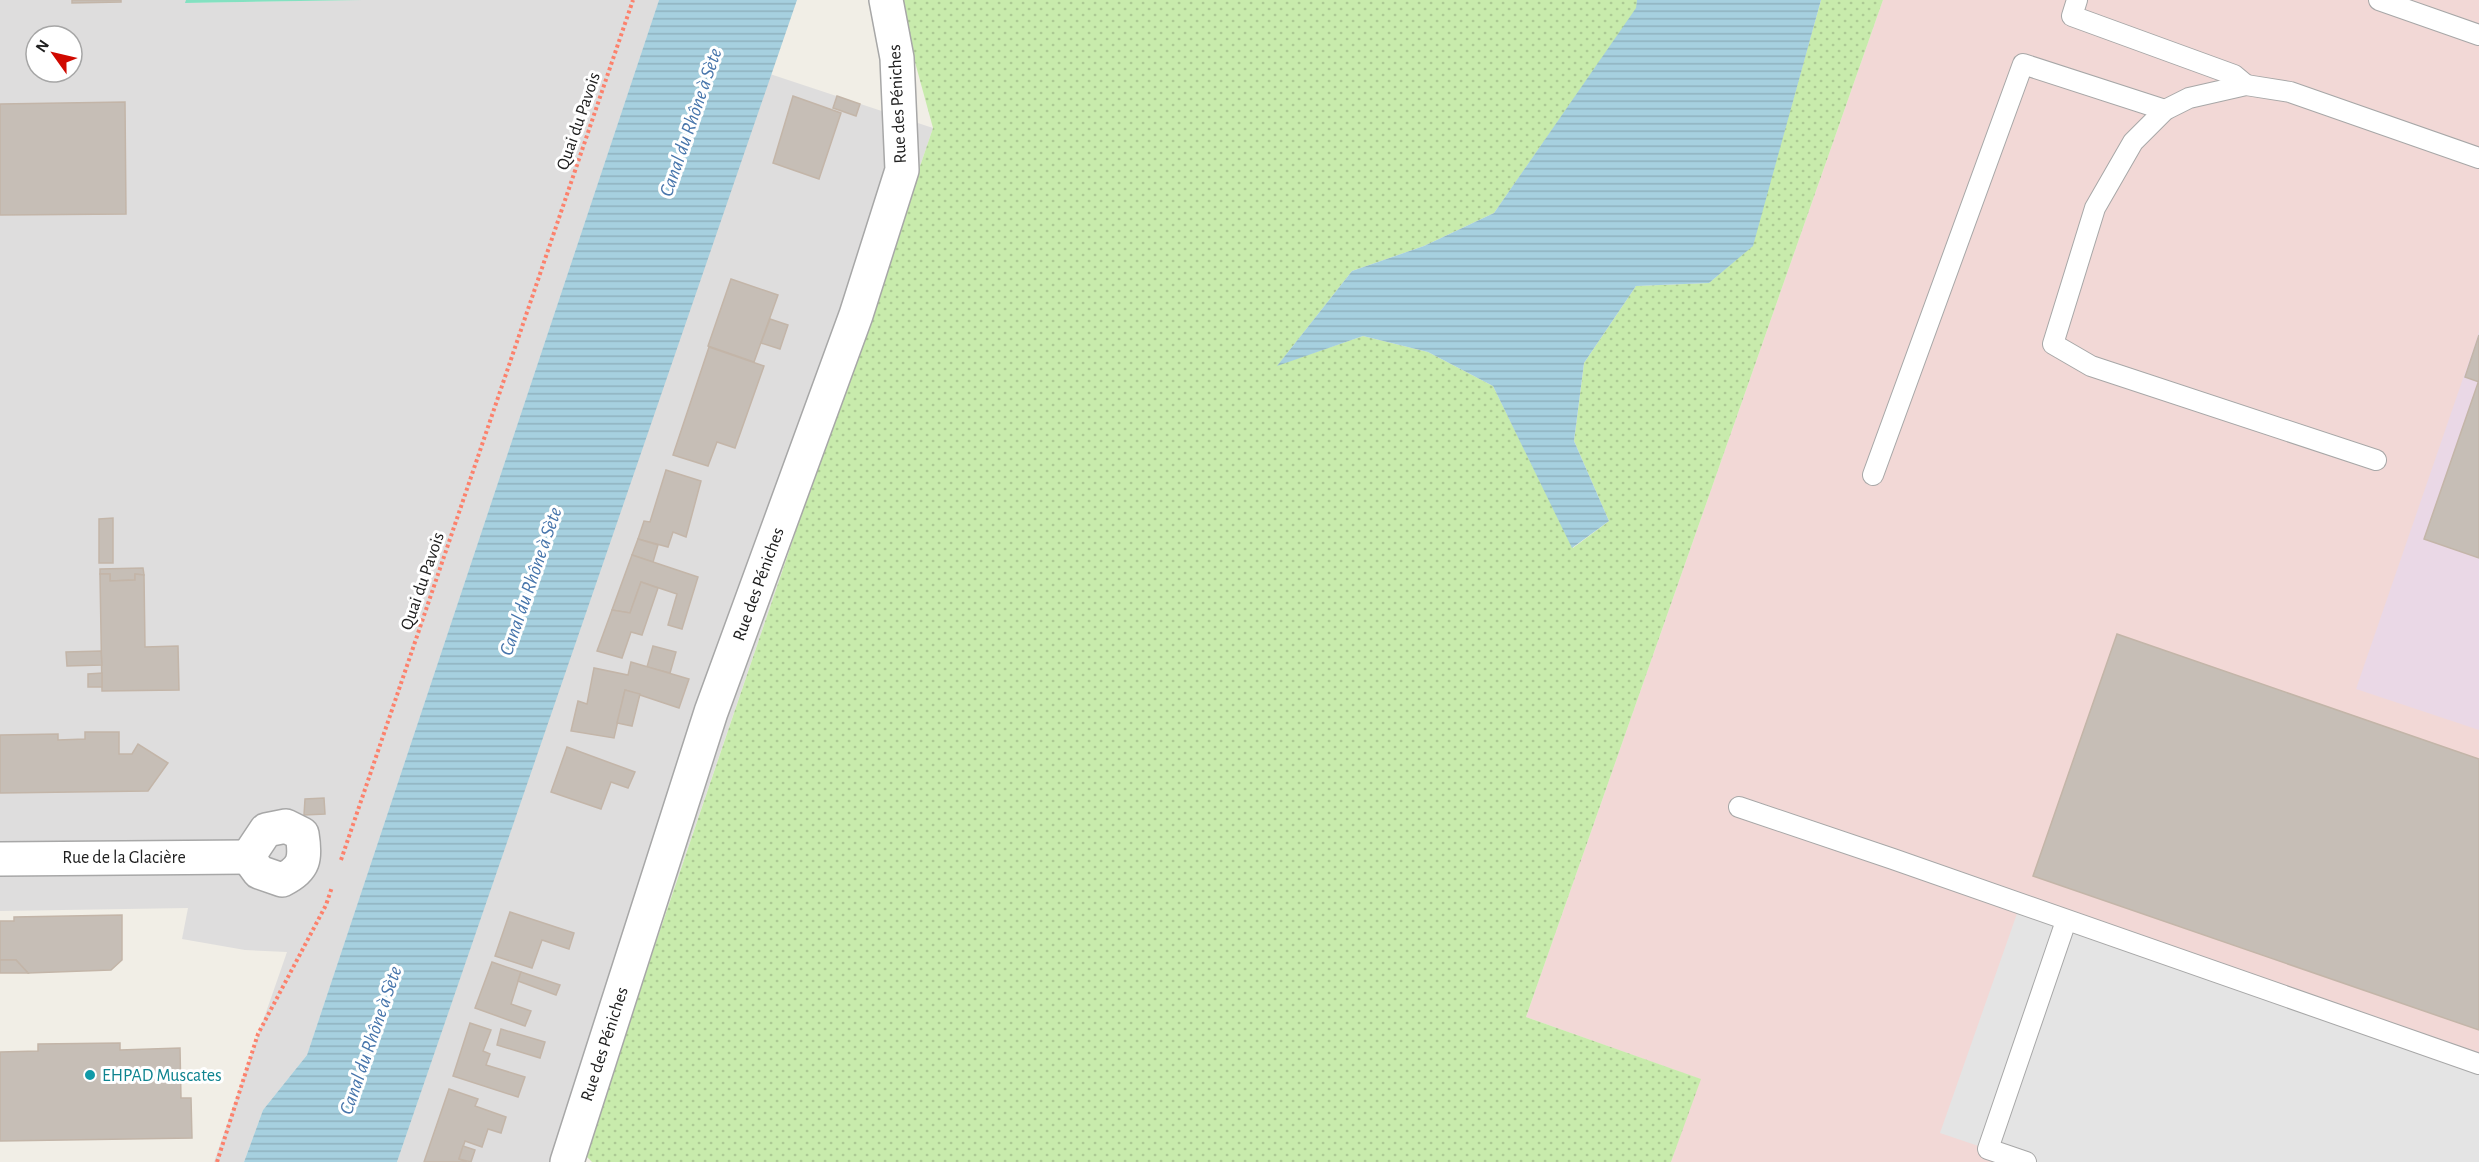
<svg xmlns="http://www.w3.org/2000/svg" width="2479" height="1162" viewBox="0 0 2479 1162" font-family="'Alegreya Sans',sans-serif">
  <defs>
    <pattern id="grass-dots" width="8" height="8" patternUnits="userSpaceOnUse" patternTransform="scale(1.5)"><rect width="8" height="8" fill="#c8ebac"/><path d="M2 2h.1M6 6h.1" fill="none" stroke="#acc994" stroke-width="1.8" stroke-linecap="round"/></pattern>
    <pattern id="water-rules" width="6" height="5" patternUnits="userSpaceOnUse" patternTransform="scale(1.5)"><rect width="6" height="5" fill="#a6d0df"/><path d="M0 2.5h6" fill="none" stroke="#8fb2bf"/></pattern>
  </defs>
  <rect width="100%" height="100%" fill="#f1eee6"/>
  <!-- residential -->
  <g fill="#dedddd" fill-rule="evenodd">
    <path d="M0,0h186v3l176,-3h297l-352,1055 -44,55 -19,52h-30l73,-210 -42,-2 -63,-11 6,-31 -188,3zM36,36h36v36h-36z"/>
    <polygon points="770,74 933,128 581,1162 397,1162"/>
  </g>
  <!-- commercial -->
  <polygon fill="#f2d8d6" points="1883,0 2479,0 2479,1162 1671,1162 1700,1079 1526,1017"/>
  <!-- industrial -->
  <polygon fill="#ead8e6" points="2479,332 2479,730 2356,689"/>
  <!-- grass -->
  <polygon fill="url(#grass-dots)" points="898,0 1637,0 1637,8 1494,213 1424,246 1352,271 1278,365 1363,336 1428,352 1493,386 1573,548 1609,521 1574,441 1584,363 1636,286 1709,283 1752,246 1821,0 1883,0 1526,1017 1701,1079 1671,1162 592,1162 584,1154 933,128"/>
  <!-- pitch -->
  <polygon fill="#83e1c1" points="186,0 362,0 185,3"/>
  <!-- parking -->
  <polygon fill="#e4e4e4" points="2020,905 2479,1064 2479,1162 2026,1162 1940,1133"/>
  <!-- water -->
  <g fill="url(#water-rules)">
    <polygon points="659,0 797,0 397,1162 244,1162 263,1110 307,1055"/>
    <polygon points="1637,0 1821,0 1753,246 1709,283 1636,286 1584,363 1574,441 1609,521 1572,548 1493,386 1428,352 1363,336 1277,366 1352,271 1424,246 1494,213 1636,8"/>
  </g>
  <!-- building -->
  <g fill="#c6beb6" stroke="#c3b5a8" stroke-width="1.5">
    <polygon points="72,0 121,0 121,2 72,3"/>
    <polygon points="793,96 841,113 819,179 773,163"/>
    <polygon points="837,96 860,104 856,116 833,108"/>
    <polygon points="125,102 126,214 0,215 0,104"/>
    <polygon points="731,279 778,295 754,362 708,346"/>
    <polygon points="770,319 788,325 780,349 761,343"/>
    <polygon points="2479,335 2479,382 2465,377"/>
    <polygon points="709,347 764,366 735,448 717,442 708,466 673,455"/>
    <polygon points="2479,380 2479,558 2424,539"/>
    <polygon points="666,470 701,481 686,537 673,532 668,547 638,539 644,521 650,522"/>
    <polygon points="113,518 113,563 99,563 99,519"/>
    <polygon points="638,539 658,545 653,562 632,555"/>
    <polygon points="632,555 698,577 682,629 668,625 677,594 641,582 630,613 612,610"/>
    <polygon points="143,568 144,575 135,574 135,580 110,581 110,574 100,574 100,569"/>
    <polygon points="100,574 110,574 110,581 135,580 135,574 144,575 145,647 178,646 179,690 102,691"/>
    <polygon points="641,582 658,588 642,635 631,632 622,658 597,651 612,610 630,613"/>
    <polygon points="2117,634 2479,759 2479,1030 2033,876"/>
    <polygon points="653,646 676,652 670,673 647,667"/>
    <polygon points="101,651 102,665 67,666 66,652"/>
    <polygon points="631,662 689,679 679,708 625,690 614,738 571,731 578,701 587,704 594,668 628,675"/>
    <polygon points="102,673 102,687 88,687 88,674"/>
    <polygon points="625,690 640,694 632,726 617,723"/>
    <polygon points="85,732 119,732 119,754 132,754 138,744 168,763 148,791 0,793 0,735 58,734 58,740 85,739"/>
    <polygon points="567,747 635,772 628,788 611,782 601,809 551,792"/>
    <polygon points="324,798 325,814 304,815 305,799"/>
    <polygon points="510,912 574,933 569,949 542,940 532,968 495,956"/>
    <polygon points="122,915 122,960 111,970 28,973 16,960 0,960 0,921 14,921 14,917"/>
    <polygon points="0,960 16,960 28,973 0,973"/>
    <polygon points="492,962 521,972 511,1004 531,1011 525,1026 475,1008"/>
    <polygon points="521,972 560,985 556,995 518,981"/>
    <polygon points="470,1023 491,1030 483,1051 490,1054 486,1065 525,1077 518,1097 453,1076"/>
    <polygon points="501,1029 545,1042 540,1058 497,1045"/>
    <polygon points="120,1043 120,1050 180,1048 181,1098 191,1098 192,1138 0,1141 0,1052 38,1051 38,1044"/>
    <polygon points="449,1089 478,1099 475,1106 506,1117 501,1133 488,1129 482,1147 465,1141 459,1159 467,1162 424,1162"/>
    <polygon points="463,1146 475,1150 471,1162 459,1159"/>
  </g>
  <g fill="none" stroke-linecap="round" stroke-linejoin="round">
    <defs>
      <g id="service">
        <polyline points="2077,0 2072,16 2234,75 2246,85"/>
        <polyline points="2379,0 2479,35"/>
        <polyline points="2376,460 2091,366 2053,344 2095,208 2133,142 2165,110 2189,98 2246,85 2290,92 2479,158"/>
        <polyline points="1873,475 2023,64 2165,110"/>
        <polyline points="1739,807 1893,859 2479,1064"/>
        <polyline points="2026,1162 1988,1149 2066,921"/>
      </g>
      <g id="minor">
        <path d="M286,826l16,8c4,24 3,35 -20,46l-23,-8 -11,-15 18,-27z"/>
        <polyline points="0,859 248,857"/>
        <polyline points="567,1162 711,712 856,315 902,170 897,58 886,0"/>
      </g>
    </defs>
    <!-- service casing -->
    <use href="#service" stroke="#a7a7a7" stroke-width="22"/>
    <!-- minor casing -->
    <use href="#minor" stroke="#a7a7a7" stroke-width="36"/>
    <!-- path -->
    <g stroke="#fc816c" stroke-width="4" stroke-dasharray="3 3" stroke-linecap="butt">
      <polyline points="341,860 633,0"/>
      <polyline points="217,1162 258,1034 326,905 332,887"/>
    </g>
    <!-- service -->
    <use href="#service" stroke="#fff" stroke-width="20"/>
    <!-- minor -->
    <use href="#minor" stroke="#fff" stroke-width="33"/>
  </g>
  <!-- markers -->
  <circle fill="#0f9aa8" stroke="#fff" stroke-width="2" cx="90" cy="1075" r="6"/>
  <g text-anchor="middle" stroke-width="6" stroke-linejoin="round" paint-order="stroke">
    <!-- street labels -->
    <g font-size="18" fill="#202020" stroke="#fff">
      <text transform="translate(897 104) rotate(-93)" y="6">Rue des Péniches</text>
      <text transform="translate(578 121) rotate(-71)" y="6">Quai du Pavois</text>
      <text transform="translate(422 581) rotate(-71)" y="6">Quai du Pavois</text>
      <text transform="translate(758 584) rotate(-70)" y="6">Rue des Péniches</text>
      <text x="124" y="863">Rue de la Glacière</text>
      <text transform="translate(604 1044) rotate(-72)" y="6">Rue des Péniches</text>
    </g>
    <!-- culture labels -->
    <g font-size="18" fill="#0d838f" stroke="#fff" text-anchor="start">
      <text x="102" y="1081">EHPAD Muscates</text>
    </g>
    <!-- water labels -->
    <g font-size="20" font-style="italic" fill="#4775ab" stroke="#fff">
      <text transform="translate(690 122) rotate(-71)" y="7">Canal du Rhône à Sète</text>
      <text transform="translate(530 581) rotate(-71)" y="7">Canal du Rhône à Sète</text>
      <text transform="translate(370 1040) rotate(-71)" y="7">Canal du Rhône à Sète</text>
    </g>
  </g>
  <!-- north arrow -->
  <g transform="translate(54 54) rotate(304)"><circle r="28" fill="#ffffff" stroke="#a6a6a6" stroke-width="1.5"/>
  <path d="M0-4.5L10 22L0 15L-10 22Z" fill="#d00900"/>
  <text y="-9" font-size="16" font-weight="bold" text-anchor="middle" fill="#202020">N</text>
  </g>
</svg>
